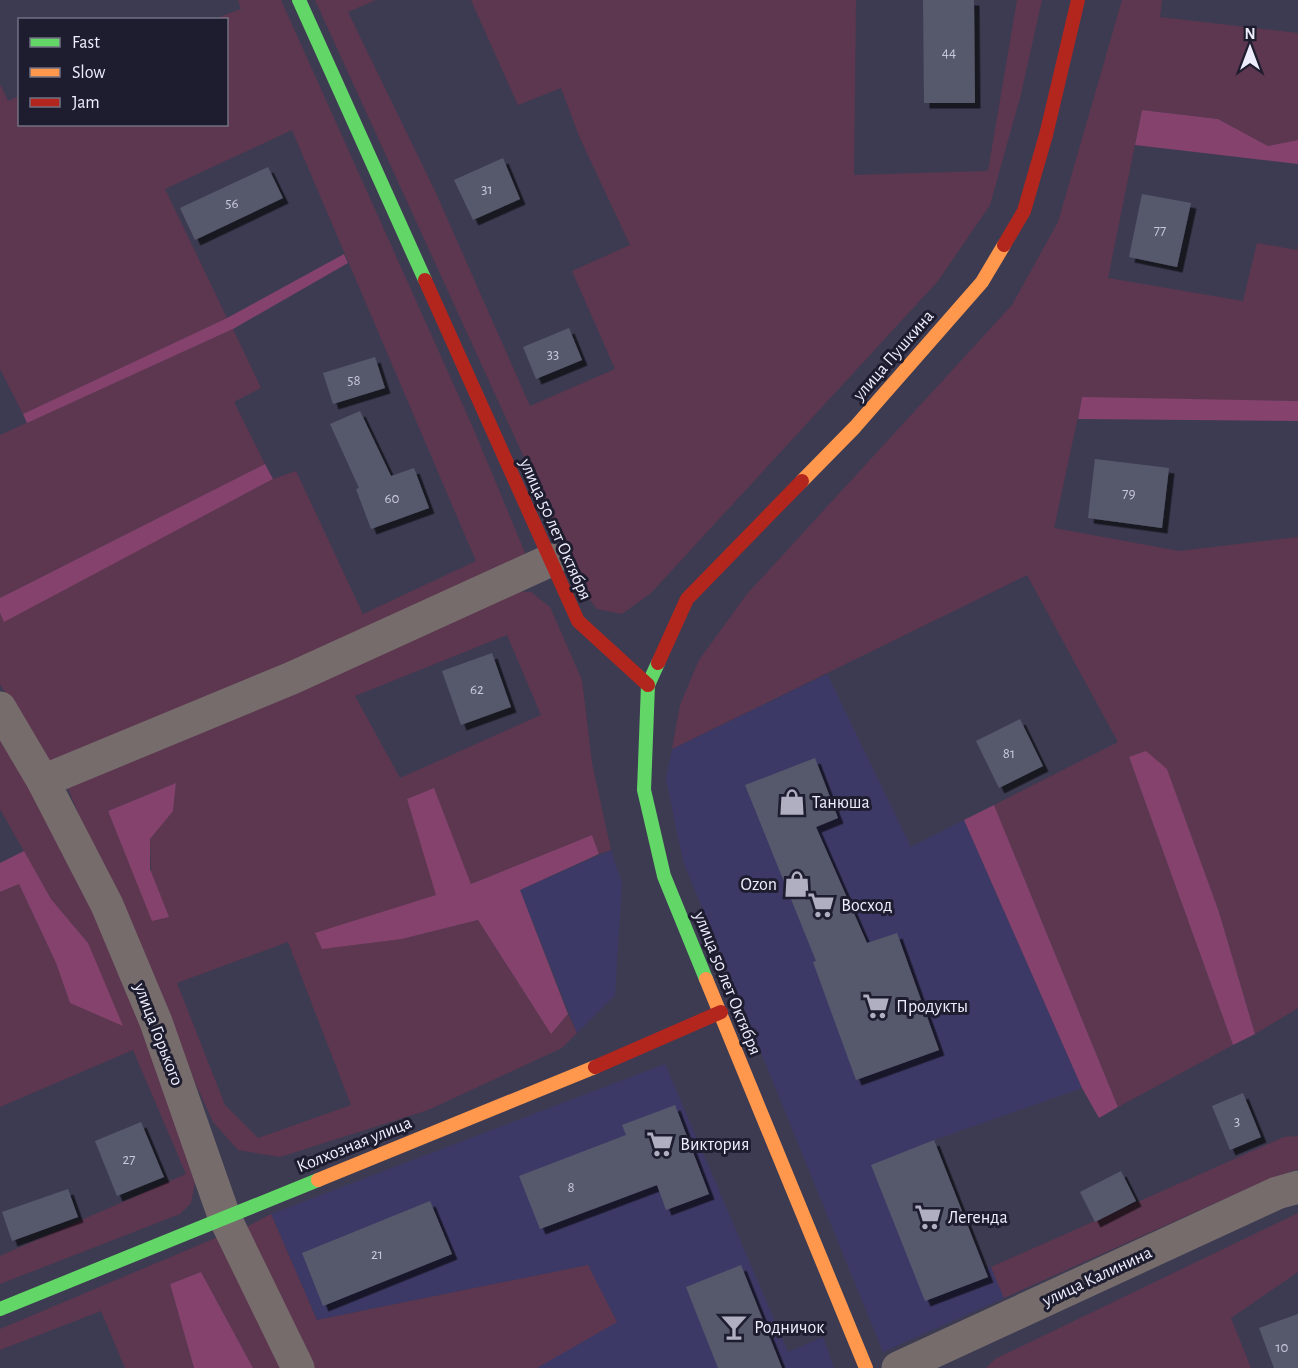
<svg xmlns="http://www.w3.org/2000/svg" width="1298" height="1368" viewBox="0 0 1298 1368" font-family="'Alegreya Sans',sans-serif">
  <defs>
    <filter id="shadow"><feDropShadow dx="5.5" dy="5.5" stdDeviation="0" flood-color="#0009"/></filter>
  </defs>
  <rect width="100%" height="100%" fill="#3d3b52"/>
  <!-- built -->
  <g fill="#3d3966">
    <polygon points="827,674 911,847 964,820 1082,1088 934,1140 986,1269 991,1267 1004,1298 883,1352 683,861 666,779 672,749"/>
    <polygon points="611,850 622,883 615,995 577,1033 520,890"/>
    <polygon points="665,1064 788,1352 823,1337 834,1368 537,1368 588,1265 317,1320 271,1214"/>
  </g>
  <!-- green -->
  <g fill="#5d374f" fill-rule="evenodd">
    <polygon points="238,0 281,0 474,430 528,560 52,770 0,684 0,613 4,621 273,479 296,471 363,614 476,561 292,130 165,189 227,318 23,414 0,369 0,84 8,101 19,96 20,124 226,124 226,20 214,19 241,9"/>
    <polygon points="315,0 376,0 348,12 435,191 530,406 615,369 572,271 630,245 579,136 561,88 518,105 471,0 856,0 854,175 988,171 1017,0 1042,0 1021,94 990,205 938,281 651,593 622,614 597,609 579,586 538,488"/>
    <polygon points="1122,0 1162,0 1160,17 1298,33 1298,140 1268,146 1218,119 1142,110 1108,278 1243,301 1257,243 1297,250 1298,244 1298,401 1082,398 1054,528 1179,551 1298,537 1298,1008 1255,1034 1219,912 1167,769 1129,757 1233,1045 1118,1107 994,805 1118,742 1027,575 672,749 680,705 699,660 747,594 1012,305 1058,222"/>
    <polygon points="233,329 261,388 234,402 265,464 0,598 0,435"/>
    <path d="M502,590l29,2 19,15 32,73 10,83 19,87 -12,4 -7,-19 -121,49 -37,-95 -27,10 30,96 -122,39 87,5 76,-19 73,114 17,-20 9,19 -15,15 -134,62 -148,47 -42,-7 -25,-28 -82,-181 -64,-155zM507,635l34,80 -141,63 -45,-82zM176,783l-3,27 -23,29 3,82 -45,-110zM288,942l63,163 -93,33 -33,-33 -48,-122z"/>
    <polygon points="0,730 74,870 134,1003 195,1182 191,1203 180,1214 0,1284 0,1256 186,1174 133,1050 0,1107 0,892 19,884 56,963 70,1003 88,943 51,899 0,809"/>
    <polygon points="1298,1136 1298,1169 1262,1182 1004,1298 991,1267 1284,1137"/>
    <polygon points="1298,1213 1298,1272 1231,1318 1251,1368 986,1368 995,1359"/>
    <polygon points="271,1214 317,1320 588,1265 617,1322 537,1368 308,1368 239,1231"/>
    <polygon points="218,1237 286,1368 253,1368 201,1272 170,1284 194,1368 125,1368 101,1311 0,1350 0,1329"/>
  </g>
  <!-- forest -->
  <g fill="#84426c">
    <polygon points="1142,110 1218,119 1268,146 1298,140 1298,164 1135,145"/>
    <polygon points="344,254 348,263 233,329 27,423 23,414 227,318"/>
    <polygon points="1082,397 1298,401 1298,421 1078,419"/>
    <polygon points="265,464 273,479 4,622 0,613 0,598"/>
    <polygon points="1146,751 1167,769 1219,912 1255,1034 1233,1045 1129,757"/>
    <polygon points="176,783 173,811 150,839 150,869 169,917 152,921 108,811"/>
    <polygon points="434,788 471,884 592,835 599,854 520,890 568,1014 551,1034 478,920 402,939 322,949 315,933 436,895 407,799"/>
    <polygon points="994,805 1118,1107 1099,1118 1082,1088 964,820"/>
    <polygon points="24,851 51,899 88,943 123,1026 70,1003 56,963 19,884 0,892 0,863"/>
    <polygon points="201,1272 253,1368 194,1368 170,1284"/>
  </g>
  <!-- building -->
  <g fill="#56596c" filter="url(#shadow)">
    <polygon points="923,0 974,0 975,103 924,103"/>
    <polygon points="503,158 520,199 473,220 454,180"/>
    <polygon points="268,167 283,198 195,240 180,208"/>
    <polygon points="1142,194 1191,203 1177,267 1129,257"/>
    <polygon points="569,328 582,360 536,379 523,347"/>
    <polygon points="375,357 385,388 333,404 323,373"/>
    <polygon points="360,411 391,476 414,468 429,508 371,529 356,489 359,488 330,424"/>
    <polygon points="1095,459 1169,468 1162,528 1088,518"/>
    <polygon points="492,653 511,707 461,725 442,671"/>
    <polygon points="1020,719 1043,766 999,788 976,741"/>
    <polygon points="815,758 838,818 816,827 867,943 897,933 939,1050 856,1080 813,962 816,961 745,785"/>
    <polygon points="1243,1093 1261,1137 1230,1150 1212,1106"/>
    <polygon points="675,1105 709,1194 666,1210 657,1185 540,1229 519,1176 626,1135 622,1125"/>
    <polygon points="141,1122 164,1177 117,1196 95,1141"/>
    <polygon points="934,1140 988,1277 925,1301 871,1165"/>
    <polygon points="1121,1171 1136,1201 1095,1222 1080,1192"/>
    <polygon points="68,1189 78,1217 12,1241 2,1212"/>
    <polygon points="430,1201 452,1254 323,1306 302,1253"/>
    <polygon points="741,1265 782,1368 718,1368 686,1287"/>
    <polygon points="1298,1314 1298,1368 1274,1368 1259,1328"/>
  </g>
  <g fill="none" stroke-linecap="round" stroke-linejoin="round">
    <!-- street -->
    <g stroke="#766c6c" stroke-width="33">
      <polyline points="0,708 43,781 107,905 156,1022 224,1216 298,1368"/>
      <polyline points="43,781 292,678 551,560"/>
      <polyline points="898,1368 1277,1193 1298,1187"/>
    </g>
    <!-- fast -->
    <g stroke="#63d668" stroke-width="14">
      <polyline points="299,0 425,280"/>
      <polyline points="658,663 648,685 644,790 664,876 706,979"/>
      <polyline points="0,1309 318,1180"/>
    </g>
    <!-- slow -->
    <g stroke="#ff974d" stroke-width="14">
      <polyline points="802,481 855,427 982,282 1004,245"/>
      <polyline points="706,979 866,1368"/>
      <polyline points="318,1180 595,1067"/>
    </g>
    <!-- jam -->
    <g stroke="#b3261e" stroke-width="14">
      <polyline points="1004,245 1024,211 1046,135 1078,0"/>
      <polyline points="425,280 578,621 648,685"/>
      <polyline points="658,663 687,599 802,481"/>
      <polyline points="595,1067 721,1012"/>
    </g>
  </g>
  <!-- icons -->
  <defs>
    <symbol id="shop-bare" viewBox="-9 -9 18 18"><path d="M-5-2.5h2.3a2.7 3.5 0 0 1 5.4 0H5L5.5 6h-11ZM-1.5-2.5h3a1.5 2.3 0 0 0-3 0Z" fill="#afafc1" stroke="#1e1d30" stroke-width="2.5" paint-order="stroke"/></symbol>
    <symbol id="supermarket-bare" viewBox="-9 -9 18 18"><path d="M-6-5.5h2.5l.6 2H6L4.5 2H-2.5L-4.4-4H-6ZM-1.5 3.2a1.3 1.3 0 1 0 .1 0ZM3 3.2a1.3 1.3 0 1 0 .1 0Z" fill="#afafc1" stroke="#1e1d30" stroke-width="2.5" paint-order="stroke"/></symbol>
    <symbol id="bar-bare" viewBox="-9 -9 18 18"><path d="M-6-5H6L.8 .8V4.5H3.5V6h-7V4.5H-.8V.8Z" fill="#afafc1" stroke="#1e1d30" stroke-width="2.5" paint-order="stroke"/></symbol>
  </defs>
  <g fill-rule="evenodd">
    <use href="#shop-bare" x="773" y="783" width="38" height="38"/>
    <use href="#shop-bare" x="778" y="865" width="38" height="38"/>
    <use href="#supermarket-bare" x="802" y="886" width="38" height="38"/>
    <use href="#supermarket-bare" x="857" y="987" width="38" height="38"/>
    <use href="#supermarket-bare" x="641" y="1125" width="38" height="38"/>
    <use href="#supermarket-bare" x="909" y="1198" width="38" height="38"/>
    <use href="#bar-bare" x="715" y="1308" width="38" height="38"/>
  </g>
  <g text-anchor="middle" stroke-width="6" stroke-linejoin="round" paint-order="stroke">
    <!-- number labels -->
    <g font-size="15" fill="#c7c8d9">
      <text x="949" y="57">44</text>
      <text x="487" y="194">31</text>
      <text x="232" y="208">56</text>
      <text x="1160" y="235">77</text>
      <text x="553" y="359">33</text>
      <text x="354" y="385">58</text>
      <text x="1129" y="498">79</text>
      <text x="392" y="503">60</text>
      <text x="477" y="694">62</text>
      <text x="1009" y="758">81</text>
      <text x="1237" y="1126">3</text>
      <text x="129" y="1164">27</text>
      <text x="571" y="1192">8</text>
      <text x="377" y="1259">21</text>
      <text x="1282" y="1352">10</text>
    </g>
    <!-- street labels -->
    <g font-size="18" fill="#ededfd" stroke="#1e1d30">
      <text transform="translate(893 355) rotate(-49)" y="6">улица Пушкина</text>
      <text transform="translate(556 529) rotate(66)" y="6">улица 50 лет Октября</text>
      <text transform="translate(728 983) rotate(68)" y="6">улица 50 лет Октября</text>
      <text transform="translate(159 1034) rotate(69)" y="6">улица Горького</text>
      <text transform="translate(354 1144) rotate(-22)" y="6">Колхозная улица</text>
      <text transform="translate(1097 1276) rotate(-25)" y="6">улица Калинина</text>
    </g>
    <!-- poi labels -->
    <g font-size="18" fill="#ededfd" stroke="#1e1d30" text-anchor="start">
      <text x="812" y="808">Танюша</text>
      <text x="777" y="890" text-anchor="end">Ozon</text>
      <text x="841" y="911">Восход</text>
      <text x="896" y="1012">Продукты</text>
      <text x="680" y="1150">Виктория</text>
      <text x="948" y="1223">Легенда</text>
      <text x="754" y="1333">Родничок</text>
    </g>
  </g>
  <!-- legend -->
  <rect x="18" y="18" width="210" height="108" fill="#1e1d30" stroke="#717082" stroke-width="1.5"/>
  <rect x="30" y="38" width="30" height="9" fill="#63d668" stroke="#717082" stroke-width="1.5"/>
  <text x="72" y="48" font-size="18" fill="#ededfd">Fast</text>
  <rect x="30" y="68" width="30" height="9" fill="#ff974d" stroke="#717082" stroke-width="1.5"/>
  <text x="72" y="78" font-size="18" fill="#ededfd">Slow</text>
  <rect x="30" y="98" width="30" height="9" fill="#b3261e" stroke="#717082" stroke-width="1.5"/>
  <text x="72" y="108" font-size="18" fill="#ededfd">Jam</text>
  <!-- north arrow -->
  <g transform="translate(1250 48)" stroke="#1e1d30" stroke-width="4.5" paint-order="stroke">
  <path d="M0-4.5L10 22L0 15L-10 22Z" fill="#ededfd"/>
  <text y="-9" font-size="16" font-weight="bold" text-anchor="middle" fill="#ededfd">N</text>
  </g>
</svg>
